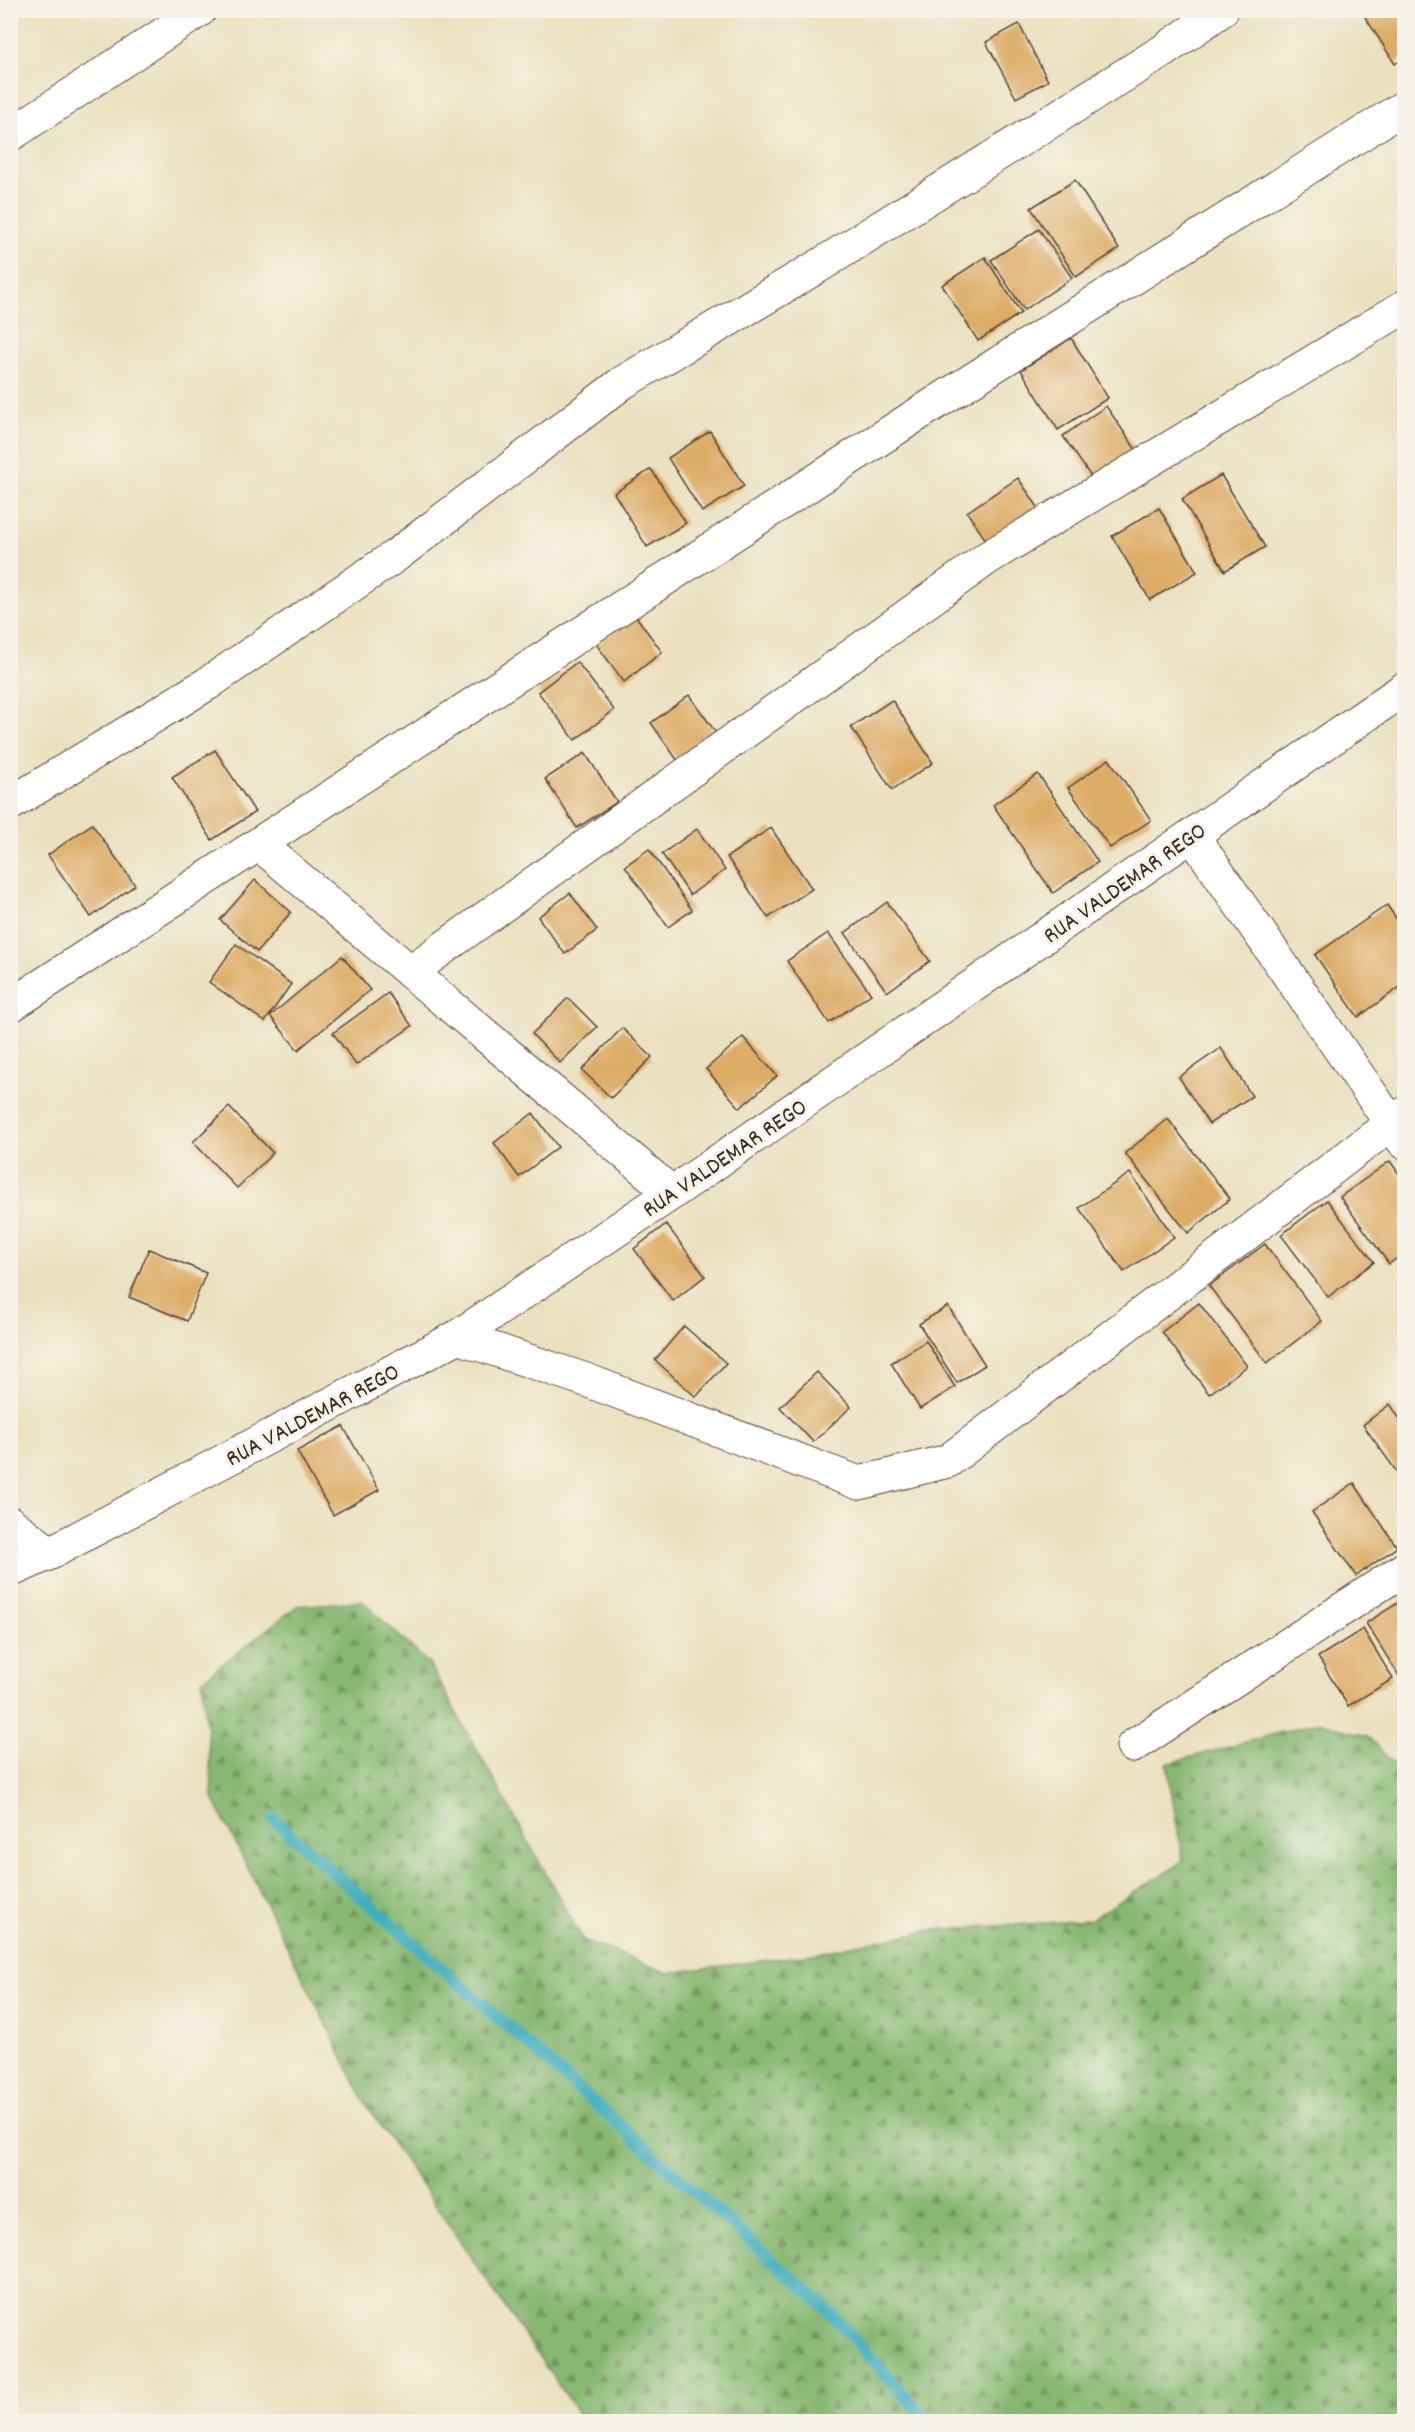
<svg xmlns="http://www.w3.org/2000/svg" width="1415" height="2432" viewBox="0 0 1415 2432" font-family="Dekko,sans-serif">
  <defs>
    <pattern id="forest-firs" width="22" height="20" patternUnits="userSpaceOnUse" patternTransform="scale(1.5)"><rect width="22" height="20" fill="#87b872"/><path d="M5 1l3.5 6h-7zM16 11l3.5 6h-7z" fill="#70965d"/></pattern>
  </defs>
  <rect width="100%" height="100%" fill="#f7f3e8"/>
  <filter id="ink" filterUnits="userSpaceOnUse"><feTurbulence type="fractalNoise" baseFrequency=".0167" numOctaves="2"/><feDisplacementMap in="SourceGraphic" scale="12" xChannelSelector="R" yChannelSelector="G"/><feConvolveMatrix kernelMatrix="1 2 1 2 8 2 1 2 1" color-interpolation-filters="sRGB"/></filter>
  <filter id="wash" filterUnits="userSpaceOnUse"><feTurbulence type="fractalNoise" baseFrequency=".008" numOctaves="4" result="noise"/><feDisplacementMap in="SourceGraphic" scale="24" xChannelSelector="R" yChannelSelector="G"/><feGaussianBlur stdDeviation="1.35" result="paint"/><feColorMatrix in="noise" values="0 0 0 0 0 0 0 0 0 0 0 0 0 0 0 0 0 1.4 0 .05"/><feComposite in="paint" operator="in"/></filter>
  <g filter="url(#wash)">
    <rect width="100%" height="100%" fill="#ebe1c0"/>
    <!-- forest -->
    <polygon fill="url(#forest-firs)" stroke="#617148" stroke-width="1.5" points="362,1601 429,1664 583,1940 668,1973 814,1954 930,1930 1090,1920 1183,1862 1167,1764 1318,1722 1367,1736 1404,1775 1404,2421 583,2421 366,2104 213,1798 202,1680 297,1606"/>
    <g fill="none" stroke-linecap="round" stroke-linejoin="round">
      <!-- stream -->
      <polyline stroke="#42afbf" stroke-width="12" points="274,1820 824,2306 928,2422"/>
    </g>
    <g id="blocks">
      <!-- building -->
      <g fill="#ddac66">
        <polygon points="1364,10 1404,10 1404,58 1395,64 1362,12"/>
        <polygon points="1019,24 1048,81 1016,98 986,42"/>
        <polygon points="1075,180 1119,249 1076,277 1031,208"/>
        <polygon points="1039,229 1072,278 1024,310 991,260"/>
        <polygon points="985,257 1021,313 978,341 942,285"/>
        <polygon points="1071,338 1108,398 1058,430 1021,370"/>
        <polygon points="1106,406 1139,454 1096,484 1063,436"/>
        <polygon points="710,431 744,486 702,512 668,458"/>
        <polygon points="651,469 686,523 647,547 614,493"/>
        <polygon points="1221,475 1265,547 1225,571 1182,499"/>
        <polygon points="1018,478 1042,513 991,548 967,512"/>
        <polygon points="1159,508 1197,572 1150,600 1112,536"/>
        <polygon points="635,615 662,652 624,682 596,644"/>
        <polygon points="577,662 614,710 575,740 538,692"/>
        <polygon points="689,695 717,734 678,761 651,723"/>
        <polygon points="892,700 933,763 892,790 851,727"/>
        <polygon points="215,750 255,812 212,840 172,777"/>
        <polygon points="585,753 617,802 577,828 545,779"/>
        <polygon points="1109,759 1151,820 1110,848 1068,788"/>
        <polygon points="1038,774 1098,862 1053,893 993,805"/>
        <polygon points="92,824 135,885 91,917 48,855"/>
        <polygon points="771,828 812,889 768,918 727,857"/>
        <polygon points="697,829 725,870 690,895 662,854"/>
        <polygon points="649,849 692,910 668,927 625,866"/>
        <polygon points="255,880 291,912 257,952 220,920"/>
        <polygon points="570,893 597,930 565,954 538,917"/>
        <polygon points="887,902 930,961 887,992 845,933"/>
        <polygon points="1387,905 1404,930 1404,984 1358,1017 1315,955"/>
        <polygon points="828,933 871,994 829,1023 787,961"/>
        <polygon points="236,944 291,984 265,1022 209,982"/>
        <polygon points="342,956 370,990 298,1050 270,1016"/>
        <polygon points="388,993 412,1026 356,1065 333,1033"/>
        <polygon points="568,998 597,1027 560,1063 532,1034"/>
        <polygon points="622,1028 652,1057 611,1098 582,1070"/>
        <polygon points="743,1037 777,1076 740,1108 706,1069"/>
        <polygon points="1221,1048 1252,1096 1209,1124 1179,1077"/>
        <polygon points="229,1107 273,1153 237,1188 193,1142"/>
        <polygon points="533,1113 558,1147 519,1177 494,1143"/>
        <polygon points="1168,1119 1230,1199 1188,1233 1125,1153"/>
        <polygon points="1390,1161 1404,1181 1404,1253 1389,1264 1340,1197"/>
        <polygon points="1130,1173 1174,1237 1124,1272 1079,1208"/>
        <polygon points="1327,1200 1374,1262 1328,1297 1281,1235"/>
        <polygon points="666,1224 705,1276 673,1301 634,1249"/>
        <polygon points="1265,1244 1322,1321 1267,1363 1209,1286"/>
        <polygon points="149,1249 206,1273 187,1321 129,1297"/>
        <polygon points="1199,1303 1247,1366 1209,1394 1162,1332"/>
        <polygon points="948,1306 985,1365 957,1383 919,1324"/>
        <polygon points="684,1326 726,1363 696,1397 655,1360"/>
        <polygon points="926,1341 955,1387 920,1409 891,1363"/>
        <polygon points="817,1372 851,1407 813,1442 780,1407"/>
        <polygon points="1390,1404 1404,1425 1404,1482 1363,1425"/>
        <polygon points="343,1426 379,1490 333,1515 297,1451"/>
        <polygon points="1354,1483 1397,1547 1356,1576 1312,1512"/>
        <polygon points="1404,1599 1404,1684 1366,1623"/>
        <polygon points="1363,1629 1393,1679 1348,1706 1318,1657"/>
      </g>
    </g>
  </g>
  <g filter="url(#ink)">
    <use href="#blocks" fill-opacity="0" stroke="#554536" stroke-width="1.5"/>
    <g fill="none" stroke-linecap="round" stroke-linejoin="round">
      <defs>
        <g id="minor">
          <polyline points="10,804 207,684 398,554 622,383 822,264 1163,51 1222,10"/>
          <polyline points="1192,835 1404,1142"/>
          <polyline points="259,844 672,1193"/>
          <polyline points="410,972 989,557 1404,307"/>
          <polyline points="10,1006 912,418 1404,107"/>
          <polyline points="457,1337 586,1380 859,1483 948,1461 1404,1114"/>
          <polyline points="10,1523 50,1553"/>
          <polyline points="10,1571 50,1553 457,1337 672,1193 1404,689"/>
          <polyline points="1133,1746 1404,1569"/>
        </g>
        <polyline id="tertiary" points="10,135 200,10"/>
      </defs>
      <!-- minor casing -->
      <use href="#minor" stroke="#554536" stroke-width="35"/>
      <!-- tertiary casing -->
      <use href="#tertiary" stroke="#554536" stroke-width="35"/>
      <!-- minor -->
      <use href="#minor" stroke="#fff" stroke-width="33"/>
      <!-- tertiary -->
      <use href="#tertiary" stroke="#fff" stroke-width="33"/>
    </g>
  </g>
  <g text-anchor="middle" stroke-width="6" stroke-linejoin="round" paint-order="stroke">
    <!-- street labels -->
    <g font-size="24" fill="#3b2a1e" stroke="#f7f3e8">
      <text transform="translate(1124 882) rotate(-35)" y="8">RUA VALDEMAR REGO</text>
      <text transform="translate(724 1157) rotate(-34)" y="8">RUA VALDEMAR REGO</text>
      <text transform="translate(312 1414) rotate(-28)" y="8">RUA VALDEMAR REGO</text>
    </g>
  </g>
  <!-- margin -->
  <rect width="1415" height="2432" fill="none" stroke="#f7f3e8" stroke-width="36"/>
</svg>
